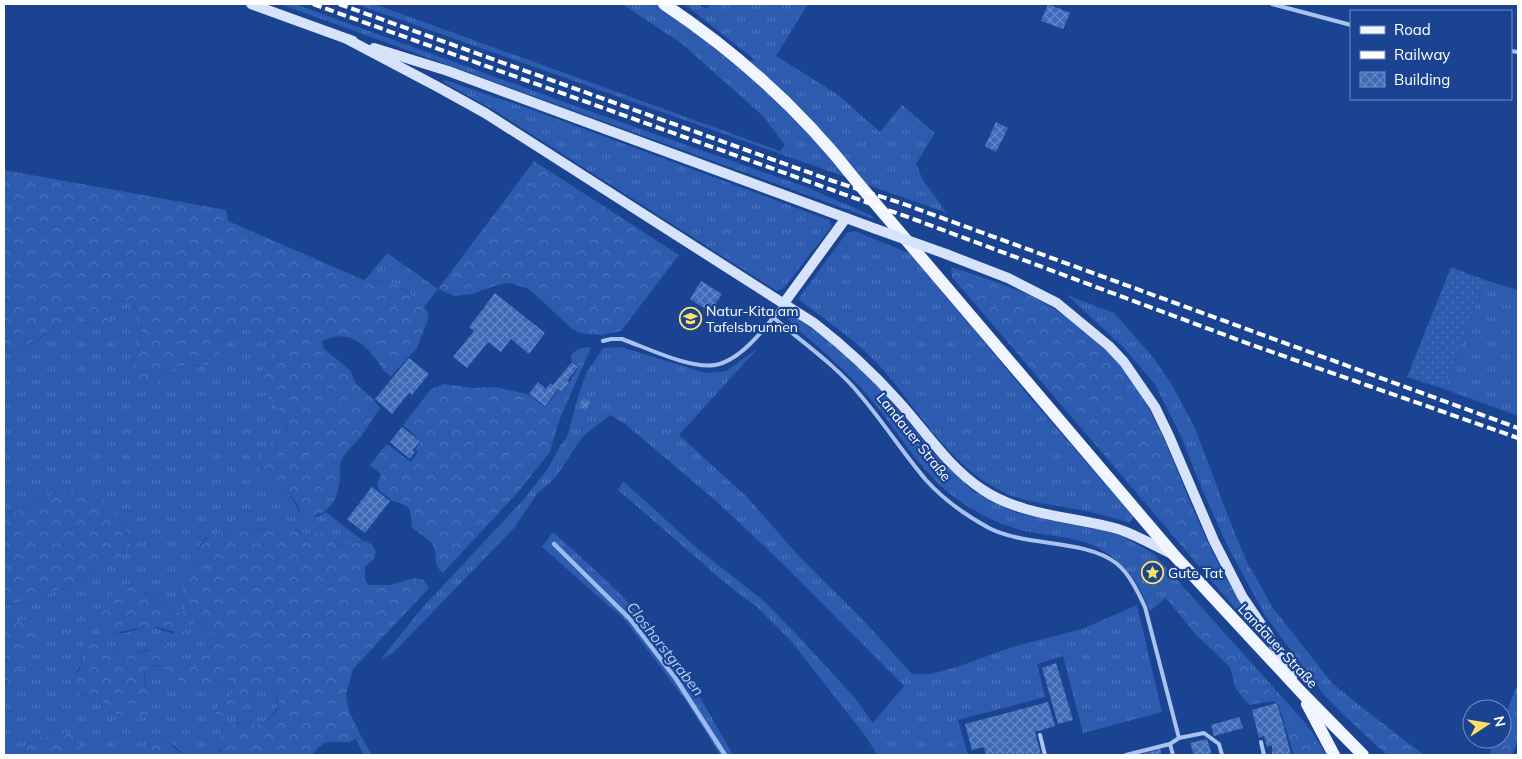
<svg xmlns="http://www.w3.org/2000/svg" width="1522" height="759" viewBox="0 0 1522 759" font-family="Mulish,sans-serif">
  <defs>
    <pattern id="grass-tufts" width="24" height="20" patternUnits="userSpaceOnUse" patternTransform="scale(1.25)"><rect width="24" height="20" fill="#2d5baf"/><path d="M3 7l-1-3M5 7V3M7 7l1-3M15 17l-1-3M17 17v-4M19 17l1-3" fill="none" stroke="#4c74bb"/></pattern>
    <pattern id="forest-crowns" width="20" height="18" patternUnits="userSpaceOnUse" patternTransform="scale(1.25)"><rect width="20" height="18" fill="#2d5baf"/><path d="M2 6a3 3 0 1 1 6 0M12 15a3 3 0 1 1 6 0" fill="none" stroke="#4c74bb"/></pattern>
    <pattern id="garden-dots" width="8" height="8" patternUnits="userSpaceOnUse" patternTransform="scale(1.25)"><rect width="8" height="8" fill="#2d5baf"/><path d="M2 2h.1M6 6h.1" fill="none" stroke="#4c74bb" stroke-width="1.8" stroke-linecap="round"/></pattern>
    <pattern id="building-cross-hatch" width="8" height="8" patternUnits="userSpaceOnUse" patternTransform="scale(1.25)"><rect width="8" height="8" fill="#3e6ab7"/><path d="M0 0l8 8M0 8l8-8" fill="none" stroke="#6588c5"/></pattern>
  </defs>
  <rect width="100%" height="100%" fill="#1a4391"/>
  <!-- grass -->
  <g fill="url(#grass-tufts)">
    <polygon points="280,4 295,4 581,108 806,187 873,216 873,219"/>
    <polygon points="356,4 374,4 780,151 785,145 763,116 681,43 622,4 655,4 691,29 733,64 755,60 684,4 698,4 707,9 710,4 808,4 776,56 837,94 880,132 902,105 935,133 916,164 923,180 947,213"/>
    <polygon points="445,80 533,110 829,220 832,226 784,288 777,291 492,109 443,82"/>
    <path d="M855,231l56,23 117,141 105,121 -3,7c-21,-7 -44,-12 -66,-16 -20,-3 -42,-6 -59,-14 -54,-25 -83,-78 -120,-121 -25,-29 -57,-50 -87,-73l42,-57 7,-9z"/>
    <polygon points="387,253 438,289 424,307 404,289 388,281 365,280"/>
    <polygon points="1485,280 1518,290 1518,416 1444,389"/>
    <polygon points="1067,295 1114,313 1153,357 1172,385 1195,428 1233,529 1247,562 1273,608 1332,683 1364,709 1353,724 1325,696 1266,617 1227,545 1202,489 1180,434 1154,383 1124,348"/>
    <path d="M111,297l22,7 9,18 -2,24 -6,17 23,20 11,-12 13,-5 35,-1 4,2 -3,-30c13,-15 41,-7 56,2 3,8 7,19 -2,25 -3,2 -6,3 -8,5 -6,30 25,37 25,63l-4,5 -8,52c13,4 19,10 23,23l18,5 9,-5 37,29c-7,0 -14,4 -21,4 -1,1 -20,-10 -25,-12 -14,5 -14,-2 -25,-4 -16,-3 -73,1 -87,10 -7,5 -7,16 -10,24 -4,8 -10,13 -12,24 -1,6 3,14 3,22l-6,4 -10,-4 -26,-17 -44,40 24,1 25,-7 23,7 17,-6 5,-6 8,2 5,6 15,7 2,4 -50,30 -26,-21 -13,5 -27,2 -13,-14 -14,13 1,9 -5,6 3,25 18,4 9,8 42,-13c-3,-8 -9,-19 0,-25 16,-12 24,12 35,16 3,1 27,3 31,2 4,-2 9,-6 14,-7l4,3 1,8 14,9 2,-10 3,-4c39,-4 26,40 0,39 -6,0 -11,-1 -16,-2l-18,27 4,5 -40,-1c-8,-7 -13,-15 -24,-15l-9,13 2,3h-74l1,-2 -20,-20 -8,3 -10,1 -15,8 -2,10h-20v-70l4,-3 16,-62 -20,5v-19l33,-8 28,-11 70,-39 -5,-3 -4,-14 -8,-15 -12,-14 -33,-13 -16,2 -18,11 -35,15v-172l4,5c8,-2 16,-4 24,-7 19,-9 24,-25 49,-26l12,10 14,-6z"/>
    <path d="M791,314l50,36 35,33 61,74 37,35 43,21 68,13 37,10 32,18 147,164 12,15 13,22h-6c-12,-23 -30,-41 -48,-60 -32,-36 -66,-69 -100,-102l-22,18c-12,-32 -33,-58 -66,-69 -20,-6 -42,-7 -63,-12 -19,-5 -36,-13 -52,-23 -47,-27 -71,-79 -107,-118 -14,-15 -30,-30 -46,-44 -10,-9 -20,-16 -28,-26z"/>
    <polygon points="621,347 706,373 726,371 757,349 679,435 747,497 797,554 865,622 912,674 930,674 957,667 1012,647 1082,629 1137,605 1162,712 1083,733 1063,656 1037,664 1045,697 958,720 968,755 877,755 867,738 791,641 757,607 730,587 618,490 623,481 699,550 764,601 799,637 855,698 873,723 904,686 785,566 716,501 625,424 610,415 583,436 556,477 537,494 514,528 393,653 381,659 422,608 523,500 547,470 560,446 567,437 579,393 587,372 603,348"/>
    <path d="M553,532c41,37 84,74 117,119 24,33 43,69 63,104h-13l-34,-54 -61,-81 -83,-73z"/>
    <polygon points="360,734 372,755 364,755 356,740"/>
  </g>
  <!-- forest -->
  <g fill="url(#forest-crowns)">
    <polygon points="534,161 679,255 621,331 602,335 580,333 571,328 529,289 510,283 497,285 472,294 455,296 438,289"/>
    <path d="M4,170l222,40 2,11 136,59 24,1 7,2 25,19 8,10v7l-11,29 -26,28c-8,-4 -10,-10 -15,-17 -16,-20 -30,-29 -54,-18l2,8 26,21 6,14 16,14 8,10c-8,11 -14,23 -23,33 -5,6 -11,10 -15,18 -3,5 -2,12 -2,19 -2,22 -11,38 -34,39 -9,-7 -7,-12 -13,-19 -6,-5 -10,-6 -17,-9 -17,-7 -18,-23 -18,-39 9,-9 22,-9 30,-18 0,-28 -32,-29 -25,-63 2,-2 5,-3 8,-5 9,-6 5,-17 2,-25 -15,-9 -43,-17 -56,-2l2,17 7,8 -1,4 -5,2 -4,-3 -35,1 -13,5 -10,12 -16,7 -9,-6 1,-21 6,-17 2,-24 -9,-18 -21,-7c-4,16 1,28 -19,30l-12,-10c-25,1 -30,17 -50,26 -7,3 -15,5 -23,7 -6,-8 -6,-20 -2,-30h-2z"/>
    <path d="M951,267c33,11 65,20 95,37 28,16 68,49 85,75 31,45 48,99 70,148 15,34 33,66 53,96l-3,4 -299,-350z"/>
    <path d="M586,347l5,1 -32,73 -9,31 -32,40 -75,81c-11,-9 -5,-16 -9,-26 -4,-8 -15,-14 -22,-19l-2,-18 -4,-4 -15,-6 -12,-10 -2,-5 4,-11 -11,-9 17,-21 24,18 7,-10 -3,-3 6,-8 -18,-16 28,-36 13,-5 28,4 22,-1 33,7 18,13 14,-17 3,3 17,-26 -8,-7c0,-9 7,-11 15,-13z"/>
    <path d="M73,489c10,3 25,6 34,13 12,11 19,28 23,43l6,3 -71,39 -28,11 -33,8v-89l35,-15 18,-12z"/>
    <path d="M281,527l13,2 9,5 20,-1c5,3 12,11 17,12 11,2 29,-13 36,7l-2,7 -9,8v13l4,5h21l24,-7 10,2 5,8 -76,81 -7,26 3,16 11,23c-12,17 -26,1 -40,12 -3,2 -5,6 -7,9h-90c-4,-6 -5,-11 -3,-18 10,-25 30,-5 47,-16 19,-12 14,-38 -14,-35 -4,5 -4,9 -6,15 -5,12 -16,15 -27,17l-5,-4 3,-8 16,-15 -1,-8 -5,-3 -22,11 -13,-1 -11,-5 -20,-19 -6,-1 -7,4 -5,5v8l5,12 2,20c-15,7 -29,5 -42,-5 -4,-4 -8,-8 -13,-10 -8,-3 -15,-3 -22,-9l-1,-10 9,-16v-18l6,-5 7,1 13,14 27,-2 26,-8h12l3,12 -1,11 49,-29 -2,-4 -15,-7 -5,-6 -7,-2 -13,12c-11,0 -23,-8 -35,-6 -18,2 -27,8 -47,5 -4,-10 -1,-19 4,-29 22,-37 49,1 76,10l6,-5c0,-8 -5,-17 -4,-26 2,-7 10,-12 13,-19 3,-7 3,-15 8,-21 10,-13 61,-13 78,-15z"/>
    <polygon points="1179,591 1295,719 1314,744 1320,755 1294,755 1278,703 1274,701 1249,705 1236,689 1230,667 1198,637 1165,597 1172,592"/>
    <polygon points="24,620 39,621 42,634 28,658 4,685 4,625"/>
    <polygon points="1518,683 1518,741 1512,755 1489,755 1496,739 1502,739 1502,723"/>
    <polygon points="1364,709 1424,755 1387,755 1353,724"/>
    <polygon points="59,733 72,735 81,748 78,755 24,755 26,745 41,737 51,736"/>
    <path d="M159,739c13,0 14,11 24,15 3,1 6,1 8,1h-39l-2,-3 1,-8z"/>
  </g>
  <!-- garden -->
  <polygon fill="url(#garden-dots)" points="1451,267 1485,280 1444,389 1407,377"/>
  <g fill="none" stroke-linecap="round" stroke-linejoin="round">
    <!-- stream -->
    <polyline stroke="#9cbcf1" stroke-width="4.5" points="554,544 630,619 676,679 725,755"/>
  </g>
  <!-- building -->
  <g fill="url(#building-cross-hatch)">
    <polygon points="1048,4 1070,13 1063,29 1041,21"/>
    <polygon points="996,122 1008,128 996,152 985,146"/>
    <polygon points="701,281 722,294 710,312 690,299"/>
    <polygon points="495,293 545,333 529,354 511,339 501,352 488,342 467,368 453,357 474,331 469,327"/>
    <polygon points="409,358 429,374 412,395 409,393 392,414 375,399"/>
    <polygon points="572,362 578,367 567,381 569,382 562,392 558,389 545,406 529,394 538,382 546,389 550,383 553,385"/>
    <polygon points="584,397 591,403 585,411 578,405"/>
    <polygon points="402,427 420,441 413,450 415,452 410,459 390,442"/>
    <polygon points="372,487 390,501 365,533 347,519"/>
    <polygon points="1056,663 1073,720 1058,724 1042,668"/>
    <polygon points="1048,702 1055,726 1035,732 1041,755 986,755 984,747 972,750 965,724"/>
    <polygon points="1277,703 1285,731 1291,755 1272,755 1272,745 1267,747 1264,736 1259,738 1252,710"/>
    <polygon points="1239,717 1243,728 1214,736 1211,725"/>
    <polygon points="1207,739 1212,755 1194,755 1190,743"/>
    <polygon points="1160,749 1162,755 1140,755"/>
  </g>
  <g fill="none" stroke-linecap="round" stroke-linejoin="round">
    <!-- service -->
    <g stroke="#a9c2ef" stroke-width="4">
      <polyline points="1272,4 1351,25"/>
      <polyline points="1511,51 1518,52"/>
      <path d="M774,318c29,25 63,48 87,78 23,27 42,57 65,84 17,19 41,36 63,48 37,19 96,11 127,35 13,10 22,29 29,44l34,131 25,-5 15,11 3,11"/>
      <path d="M603,341l8,-2h11c25,9 68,30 93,26 26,-4 54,-41 68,-61"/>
      <polyline points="1040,735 1045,755"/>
      <polyline points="1261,742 1264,755"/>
      <polyline points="1126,755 1170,744"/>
      <polyline points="1173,755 1170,744 1179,738"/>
    </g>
    <!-- secondary -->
    <g stroke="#d6e3fa" stroke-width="10">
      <polyline points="251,4 353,41"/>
      <path d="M347,39l91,48 47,26 329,210c31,24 59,50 86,80 27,30 48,64 83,87 41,27 92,26 138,40 17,6 34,16 51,24"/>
      <polyline points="374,48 448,71 876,229"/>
      <polyline points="946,254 1008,278 1057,303 1109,346 1124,362 1155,407 1169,436 1214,541 1242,596 1267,633 1292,677"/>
      <polyline points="784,303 846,218"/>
    </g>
    <!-- primary -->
    <g stroke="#f1f5ff" stroke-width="12">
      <path d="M664,4c75,50 138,107 193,178l317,373 128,138 61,62"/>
      <polyline points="1307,704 1334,755"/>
    </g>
    <!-- rail -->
    <g stroke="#fff" stroke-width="4" stroke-dasharray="9 4" stroke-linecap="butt">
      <polyline points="313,4 916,220 1252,345 1518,438"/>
      <polyline points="339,4 830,180 901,203 1518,428"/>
    </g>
    <!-- secondary-bridge -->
    <polyline stroke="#d6e3fa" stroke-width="10" points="876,229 946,254"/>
  </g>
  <!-- icons -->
  <defs>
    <symbol id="school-ring" viewBox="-11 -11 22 22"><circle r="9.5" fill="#1a4391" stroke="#ffe167" stroke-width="1.5"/><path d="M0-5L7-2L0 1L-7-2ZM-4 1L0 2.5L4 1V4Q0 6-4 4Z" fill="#ffe167"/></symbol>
    <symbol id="sight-ring" viewBox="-11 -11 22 22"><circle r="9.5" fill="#1a4391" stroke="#ffe167" stroke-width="1.5"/><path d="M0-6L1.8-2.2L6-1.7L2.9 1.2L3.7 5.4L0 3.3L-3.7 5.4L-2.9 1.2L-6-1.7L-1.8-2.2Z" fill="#ffe167"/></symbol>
  </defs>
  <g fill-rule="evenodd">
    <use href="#school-ring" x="678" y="306" width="25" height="25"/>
    <use href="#sight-ring" x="1140" y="560" width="25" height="25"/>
  </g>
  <g text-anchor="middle" stroke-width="4.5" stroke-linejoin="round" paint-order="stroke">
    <!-- poi labels -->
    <g font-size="14" fill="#fff" stroke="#1a4391" text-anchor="start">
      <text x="706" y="316">Natur-Kita am<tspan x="706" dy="16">Tafelsbrunnen</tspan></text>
      <text x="1168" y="578">Gute Tat</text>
    </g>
    <!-- street labels -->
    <g font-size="14" fill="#fff" stroke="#1a4391">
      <text transform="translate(914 437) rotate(51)" y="5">Landauer Straße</text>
      <text transform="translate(1278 646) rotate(47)" y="5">Landauer Straße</text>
    </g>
    <!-- water labels -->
    <g font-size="15" font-style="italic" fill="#b5cdf6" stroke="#1a4391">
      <text transform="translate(665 649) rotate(52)" y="5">Closhorstgraben</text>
    </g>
  </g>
  <!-- border -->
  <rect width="1522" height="759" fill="none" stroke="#ffffff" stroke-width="10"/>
  <!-- legend -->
  <rect x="1350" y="10" width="162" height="90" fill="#1a4391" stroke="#768ebd"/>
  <rect x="1360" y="26" width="25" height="8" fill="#f1f5ff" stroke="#768ebd"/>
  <text x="1394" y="35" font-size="15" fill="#ffffff">Road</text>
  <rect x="1360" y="51" width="25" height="8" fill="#ffffff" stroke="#768ebd"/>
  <text x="1394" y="60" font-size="15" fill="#ffffff">Railway</text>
  <rect x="1360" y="72" width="25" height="15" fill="url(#building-cross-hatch)" stroke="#768ebd"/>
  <text x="1394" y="85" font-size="15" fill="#ffffff">Building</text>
  <!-- north arrow -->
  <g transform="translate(1487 724) rotate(78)"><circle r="24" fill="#1a4391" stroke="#768ebd"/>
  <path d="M0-4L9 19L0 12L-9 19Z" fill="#ffe167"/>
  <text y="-8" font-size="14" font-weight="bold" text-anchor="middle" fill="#ffffff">N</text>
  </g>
</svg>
